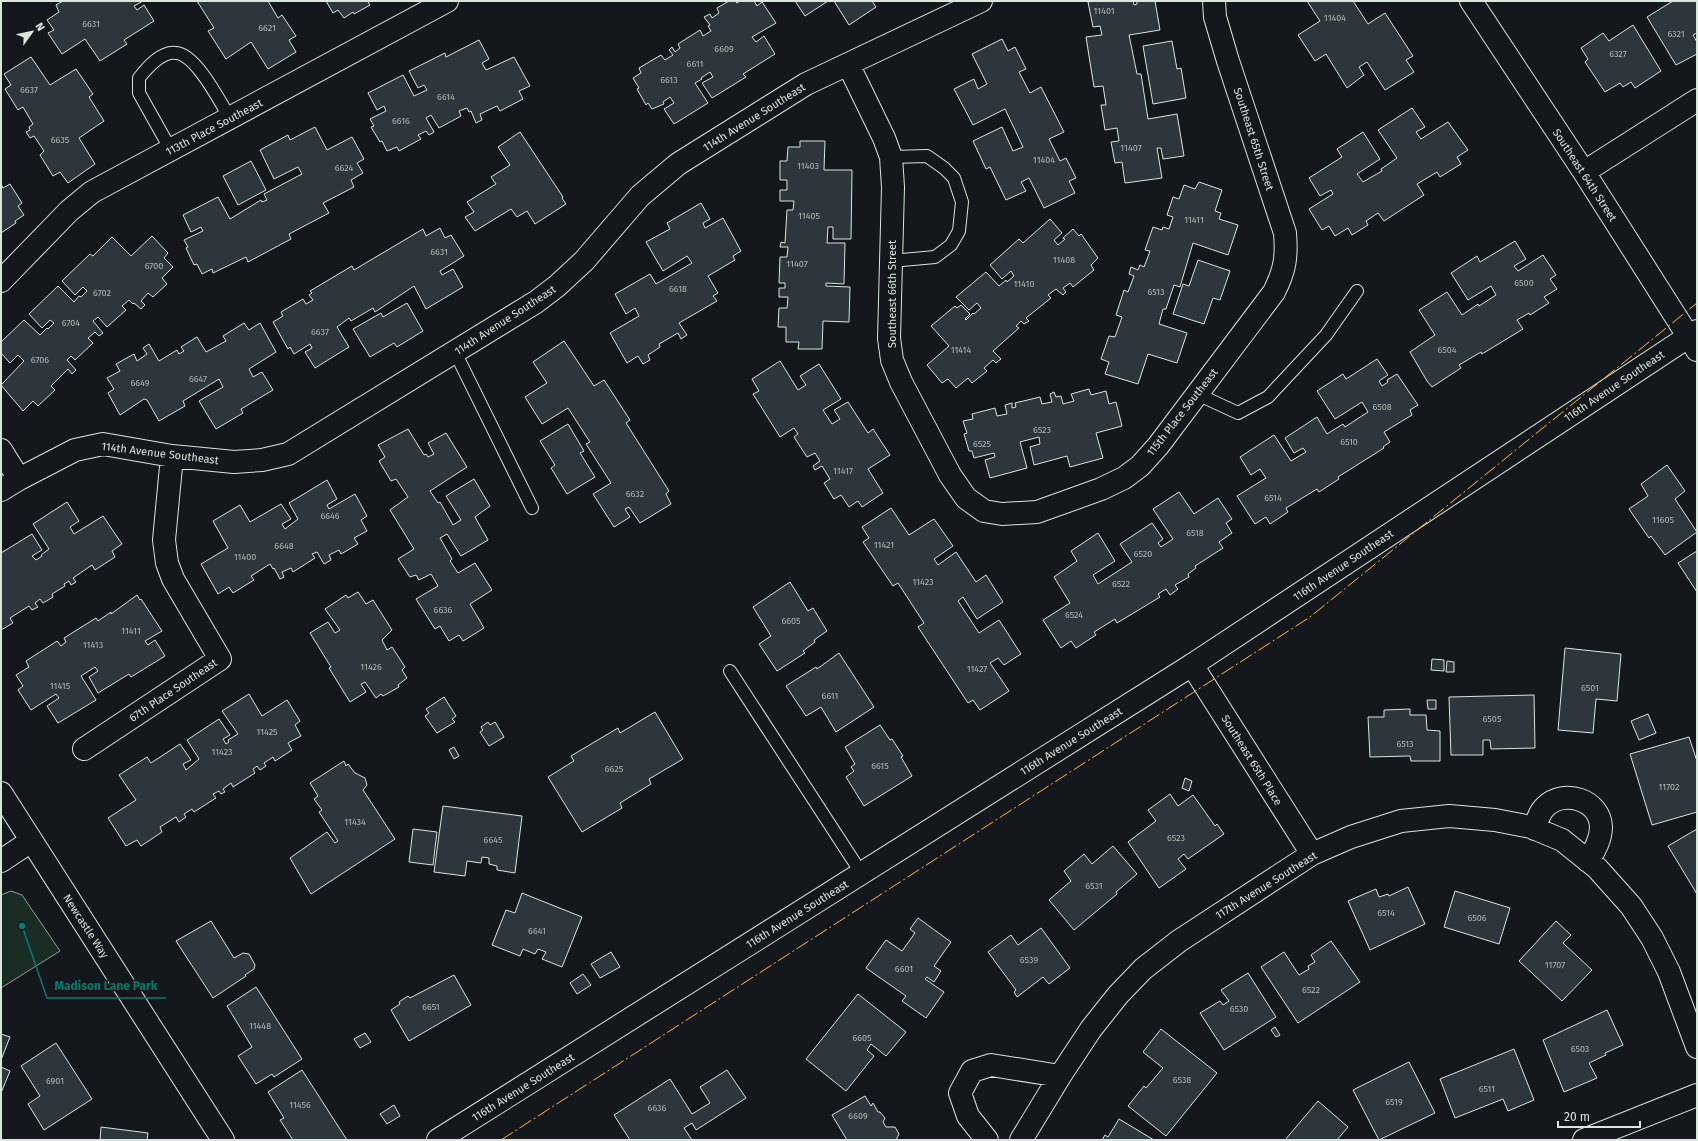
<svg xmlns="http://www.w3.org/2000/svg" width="1698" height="1141" font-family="'Fira Sans',sans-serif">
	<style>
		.green { fill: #1a2d24; stroke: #939e99 }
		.building { fill: #2c363c; stroke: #d8e6dc }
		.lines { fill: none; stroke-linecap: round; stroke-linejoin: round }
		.lane-casing { stroke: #d8e6dc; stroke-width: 14 }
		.street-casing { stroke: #d8e6dc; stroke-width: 24 }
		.secondary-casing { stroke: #d8e6dc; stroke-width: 24 }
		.lane { stroke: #14181c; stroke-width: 12 }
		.street { stroke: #14181c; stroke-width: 22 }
		.secondary { stroke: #14181c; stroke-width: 22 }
		.power { stroke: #ffb74d; stroke-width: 1; stroke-dasharray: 14 3 2 3; stroke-linecap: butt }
		.labels { text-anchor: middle; stroke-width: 3; stroke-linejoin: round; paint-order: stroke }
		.number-label { font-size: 9px; fill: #adbab4 }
		.street-label { font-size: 11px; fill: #d8e6dc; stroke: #14181c }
		.leader { fill: none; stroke: #0f766e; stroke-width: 1.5 }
		.callout-dot { fill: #0f766e; stroke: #14181c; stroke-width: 1.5 }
		.callout-label { font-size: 12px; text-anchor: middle; font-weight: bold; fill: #0f766e; stroke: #14181c; stroke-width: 3; stroke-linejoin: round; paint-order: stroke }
	</style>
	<rect width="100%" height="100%" fill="#14181c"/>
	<path class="green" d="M11,891L22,895L60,951L1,988V895Z"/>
	<path class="building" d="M63,1H143L134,6L137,10L144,5L154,21L124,40L127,44L100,61L85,39L62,54L48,33L54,30L47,20L59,12L56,5Z
		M197,1H268L278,18L282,15L296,36L289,40L296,52L268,69L251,42L226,59L208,31L214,28Z
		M326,1H370L368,2L370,5L354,14L353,12L344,18L338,10L333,13Z
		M729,1H735L737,3L740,1H754L757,6L762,2L776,23L752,37L756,42L764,36L775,54L743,74L746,77L712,98L702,83L713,77L710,72L701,78L702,79L695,83L708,103L674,124L664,109L674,103L670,97L663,102L664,104L652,109L648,103L646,105L637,89L639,88L633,78L641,73L639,68L661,55L665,60L673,55L669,50L672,47L675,52L680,48L678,44L700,30L703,36L711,31L708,26L710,25L704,17L710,14L712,18L719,13L717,8Z
		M795,1H828L805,16Z
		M834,1H872L876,7L849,25Z
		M1093,1H1133L1134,5L1137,4V1H1155L1160,30L1129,35L1137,74H1141L1148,119L1177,114L1184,156L1163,159L1161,148H1157L1162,178L1125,183L1122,162L1115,163L1111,142L1119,141L1117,128L1105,130L1101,105H1106L1103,86L1094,87L1086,37L1102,35L1100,26L1093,27L1088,2Z
		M1307,1H1353L1368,24L1385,13L1413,56L1406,60L1414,72L1385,90L1367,62L1359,67L1364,75L1347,88L1326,54L1315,61L1298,35L1320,21Z
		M1673,1H1697V33L1693,35L1697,42V54L1676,65L1647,17Z
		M1633,25L1661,71L1635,88L1631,82L1623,87L1620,83L1605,92L1585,62L1588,59L1581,48L1603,33L1609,41Z
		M1002,39L1008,51L1015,47L1026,69L1019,72L1030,93L1041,87L1064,132L1049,139L1060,161L1066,158L1076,178L1069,181L1075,193L1044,208L1029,178L1021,182L1026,191L1006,200L990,167L986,169L973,141L1002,127L1013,151L1023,147L1005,109L973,125L954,89L974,79L978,89L987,84L972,54Z
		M479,40L489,59L482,63L486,70L514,57L530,86L519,91L523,99L500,111L497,106L480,114L482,120L476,123L471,111L469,112L467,108L459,111L461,116L439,128L431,115L426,118L434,132L429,135L426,131L418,135L421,139L399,151L397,147L387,151L382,141L380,142L371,127L374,126L370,119L386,111L384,106L377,110L368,93L403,75L414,96L427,90L424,85L418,88L409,71L445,53L446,57Z
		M1172,41L1177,69L1181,68L1186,98L1153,104L1143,46Z
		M31,57L50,85L76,69L93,94L89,97L104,121L79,138L95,164L68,183L60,172L53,176L40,155L44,151L34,136L30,138L26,132L30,130L29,127L33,124L23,107L18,110L5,89L11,85L4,74Z
		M1412,108L1425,127L1416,132L1421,139L1448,122L1468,150L1457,157L1461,164L1440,177L1437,172L1417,184L1424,195L1384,221L1378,213L1366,221L1368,225L1352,235L1348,228L1335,236L1329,226L1322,230L1309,209L1333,194L1331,190L1320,196L1309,178L1342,157L1337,149L1363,132L1380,159L1357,174L1363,182L1382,171L1381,169L1397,158L1378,130Z
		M315,127L327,150L352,137L364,159L357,163L363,173L351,180L354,187L323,203L329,213L289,234L291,239L248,262L246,257L213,273L212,269L202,274L197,264L194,265L186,248L188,247L184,240L203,231L201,227L191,232L183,215L218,197L230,219L261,200L262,202L267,200L264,194L302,174L298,167L274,179L260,150L288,135L290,140Z
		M520,132L563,197L562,198L566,204L535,224L527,211L517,217L511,209L475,231L465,217L474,212L467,202L496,184L491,177L510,165L498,147Z
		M800,141H825L824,170H852L851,239H833V227H828L827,243H845L844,284L826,283V286L850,287L849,322L823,321L822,349H798L799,342H786V327H778L779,308H787L788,297H779V288H785V283H779L780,257H787L788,247H780L781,242L785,243L787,210H793L794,201H780V190H787V180H780V161H787L788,147H800Z
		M251,161L266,190L238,205L223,176Z
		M1199,182L1222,190L1215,211L1221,213L1219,219L1238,225L1228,255L1193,243L1180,287L1174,285L1166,309H1163L1159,324L1187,333L1177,363L1148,354L1138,384L1105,374L1109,362L1101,359L1109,336L1115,337L1122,317L1116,315L1124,290L1128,292L1134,276L1129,274L1131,267L1138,270L1140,265L1144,267L1150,251L1145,250L1153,227L1162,230L1163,227L1169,229L1173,217L1167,215L1173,197L1179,199L1184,185L1195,189Z
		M1,184L3,188L10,184L22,203L18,206L24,215L15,221L16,223L1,233Z
		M701,203L710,219L703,223L705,228L723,218L741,251L733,256L735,260L708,276L718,293L713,296L717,301L679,323L687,335L681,339L678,333L659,344L660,347L648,355L650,360L643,364L638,356L627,363L610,333L639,316L635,308L626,314L615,294L650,274L656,284L692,263L687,256L663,271L646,242L670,229L667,223Z
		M1050,219L1062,233L1054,240L1058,245L1065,239L1063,238L1073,229L1079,236L1081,234L1098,258L1091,265L1094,270L1073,287L1070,283L1063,288L1066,292L1063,295L1056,289L1048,295L1051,298L1026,318L1029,321L1024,324L1021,321L1016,326L1019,328L993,351L1001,359L996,363L993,360L984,368L987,371L972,383L968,378L956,388L948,379L942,383L927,365L949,346L931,326L955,306L957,308L961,305L970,314L965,319L966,320L973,313L974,314L981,308L977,303L969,310L956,297L986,272L999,286L1006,280L1007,282L1014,276L1011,271L1002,279L990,265L1019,239L1023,243Z
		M440,228L445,238L451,235L464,256L440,271L442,275L453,269L463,287L426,309L414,286L375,312L373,308L351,321L349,318L337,327L349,347L315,368L305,352L312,348L310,344L294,354L290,347L288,349L273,322L283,316L281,312L303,299L306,304L313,300L309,295L312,293L310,291L352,266L354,270L423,229L426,236Z
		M152,236L168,253L164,258L173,267L162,278L167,284L153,297L148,293L141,301L145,305L141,309L134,303L133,304L129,300L122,306L126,310L107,327L98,317L93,321L103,333L99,336L95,332L88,338L93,343L75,360L71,356L67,360L76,370L72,374L68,369L51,386L55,390L38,406L33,401L23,411L1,385L24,361L18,355L10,363L1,353V342L24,320L40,335L47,328L48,329L54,323L50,320L42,328L29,314L58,286L74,302L79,296L81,297L87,291L83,287L75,295L62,281L90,254L93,256L112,237L131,256Z
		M1515,241L1526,259L1514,266L1518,271L1543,255L1556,275L1550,279L1557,289L1544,297L1549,303L1530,315L1529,313L1517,320L1523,329L1482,354L1481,352L1459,365L1461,368L1432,387L1427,381L1410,352L1435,335L1419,310L1447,292L1462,315L1478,304L1479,306L1496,295L1491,286L1468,300L1451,273L1477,256L1480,262Z
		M1198,260L1230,271L1220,300L1213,298L1204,324L1173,314L1183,284L1189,286Z
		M407,303L423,331L397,347L394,343L370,357L353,329L381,313L383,317Z
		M244,323L249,330L260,323L276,352L249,369L253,377L262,372L273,390L241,409L243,413L216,429L199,401L223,387L219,379L183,401L185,406L159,421L147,400L144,399L120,415L108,393L114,389L107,378L120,371L116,364L134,354L137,361L147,354L143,348L149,344L159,361L177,350L179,354L184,351L181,347L197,337L206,352L226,341L223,336Z
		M564,341L594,386L604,380L630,420L626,423L669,491L666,494L671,504L640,523L629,507L625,509L630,517L614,527L593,494L611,483L586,444L590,442L568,408L542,424L525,397L547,383L533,362Z
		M1377,359L1388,375L1379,381L1382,386L1388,382L1387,380L1397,374L1418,405L1410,410L1412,415L1384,432L1390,442L1383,447L1384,448L1338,477L1339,479L1319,492L1317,489L1286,508L1288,512L1270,524L1266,517L1255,524L1237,496L1266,478L1260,469L1251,475L1240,457L1274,435L1291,461L1306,452L1303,448L1294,453L1285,438L1317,417L1327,434L1343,424L1345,427L1368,412L1362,402L1335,419L1317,391L1343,374L1346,379Z
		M780,361L798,390L806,385L800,376L819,364L841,399L823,410L832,424L840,419L834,410L848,402L868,433L873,429L890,455L868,469L883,493L862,507L858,501L849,507L841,495L834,499L824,483L830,479L822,466L815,470L813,466L820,461L815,453L807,457L794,437L798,434L794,428L780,437L753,394L759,391L752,379Z
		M1089,389L1091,395L1106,391L1109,404L1116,402L1122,426L1096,433L1103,458L1070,467L1067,456L1034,465L1030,447L1040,444L1039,437L1020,442L1027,468L990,478L985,460L995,457L994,453L974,458L972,451H969L964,434L967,433L963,421L973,419L972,414L995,408L997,416L1007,414L1005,405L1012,403V408L1016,407L1015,403L1040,397L1042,404L1052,402L1050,394L1054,392L1056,397L1061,396L1063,404L1074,401L1071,394Z
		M568,424L584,451L580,453L595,477L567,494L551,468L555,465L540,441Z
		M408,429L424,455L426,454L428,457L434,454L428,443L446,433L467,467L430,491L438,503L440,502L453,525L461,520L446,496L474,479L490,506L475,517L488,540L461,556L447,534L440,538L452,559L450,561L458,573L475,563L492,590L470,604L484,628L463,641L459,635L449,641L440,626L435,629L416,599L438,586L431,574L419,580L416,575L410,577L398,559L414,549L390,510L408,497L396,479L391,481L379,461L385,457L378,445Z
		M1667,465L1685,491L1675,499L1697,532L1665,555L1651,536L1649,538L1629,509L1648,496L1641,484Z
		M327,480L337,499L327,505L329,509L355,494L367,516L361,520L367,531L354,538L358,544L341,554L339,550L329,555L331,560L324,564L317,552L312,554L315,558L293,572L291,568L282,572L284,577L280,579L274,568L273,569L270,564L251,576L254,580L233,593L229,587L218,594L201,564L228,548L213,521L240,505L250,522L281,504L291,519L282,524L285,529L298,519L289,503Z
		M1179,492L1194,514L1218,498L1232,519L1226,523L1232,533L1219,542L1223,548L1195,566L1196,568L1188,574L1189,577L1175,585L1178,589L1170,595L1166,589L1158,594L1160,597L1117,623L1115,619L1094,632L1096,635L1076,648L1071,641L1061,648L1043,620L1070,603L1054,577L1077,561L1071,551L1098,533L1115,561L1093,575L1098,584L1132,562L1120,544L1152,523L1163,539L1158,543L1161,547L1173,539L1153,509Z
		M67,502L79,521L70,527L74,534L103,516L122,544L112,551L115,557L95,570L92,565L73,578L76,582L71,585L69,581L64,584L65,586L52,594L53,597L43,603L40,599L35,603L38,607L32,610L29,606L10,618L13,623L1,630V553L32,534L42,550L32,556L36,560L42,556L41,555L49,549L33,524Z
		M891,508L909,535L934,519L953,546L934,559L938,565L956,552L976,582L986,575L1003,602L977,619L963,597L958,601L979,633L999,620L1021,654L1004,665L998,658L990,663L1009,691L980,710L973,700L968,703L918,627L924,623L898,583L893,586L863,542L869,538L862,527Z
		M1697,551V592L1678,563Z
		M790,582L808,611L813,608L827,631L814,640L815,642L803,651L805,653L777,671L759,644L771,636L753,607Z
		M358,592L366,604L373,600L392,630L382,640L387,650L392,647L405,667L402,670L407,678L398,685L399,687L383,696L381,694L376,698L365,682L361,684L366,692L350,702L329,668L331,667L310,633L328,622L335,633L340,630L325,609L346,595L348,598Z
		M137,595L140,600L141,599L162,631L145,641L148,645L155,640L165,656L131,677L129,674L98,693L89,677L98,671L95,667L81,676L96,700L58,723L47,706L59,698L56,694L31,710L18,690L23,686L16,675L29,667L26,661L57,641L61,646L66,642L64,638L96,618L98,621L111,612V614Z
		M1565,648L1621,654L1617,701L1596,699L1593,733L1558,730Z
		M839,653L874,707L836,732L821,707L806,716L786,686L816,667L817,669Z
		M1432,659L1444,660V671L1431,670Z
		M1447,661L1454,662V672H1446Z
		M249,694L262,716L287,700L300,721L295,725L301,736L288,743L292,750L275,761L273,757L264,763L266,766L260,770L257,766L253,769L255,773L233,787L231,783L223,789L225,792L221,794L219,791L213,794L216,798L194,812L192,809L184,814L186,817L179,822L176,817L160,827L162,832L141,846L137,840L126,846L108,818L136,800L119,775L147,757L151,763L180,744L191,760L183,764L186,770L199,759L187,740L219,719L230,735L223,739L226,744L229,742L228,740L238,734L222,711Z
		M1534,695L1535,748L1491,749L1490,740H1483V755H1451L1449,697Z
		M444,697L456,716L452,719L455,722L437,733L425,716L429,713L426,709Z
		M1427,700H1436V709H1428Z
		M1410,709V715H1426L1427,730L1440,731V761H1411L1410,756L1370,757L1368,717H1384V710Z
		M655,712L683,759L649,779L651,784L620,803L622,808L582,832L548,777L574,761L571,756L618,728L620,733Z
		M1648,714L1656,733L1639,740L1631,721Z
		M488,722L490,725L495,722L504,737L489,746L480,732L483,730L481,727Z
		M880,725L890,740L892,739L903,756L901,757L912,776L864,806L846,777L854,771L851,767L855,764L845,747Z
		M1689,737L1697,761V812L1652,825L1630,754Z
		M454,747L459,756L454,759L449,750Z
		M344,761L346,766L348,764L355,773L365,778L367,785L363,790L395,839L311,894L290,858L327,832L335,843L338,841L319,812L322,810L314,799L318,796L310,783Z
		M1185,778L1192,781L1189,791L1182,788Z
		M1170,794L1178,806L1193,795L1215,826L1217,824L1224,834L1188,859L1184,854L1178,859L1186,869L1159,888L1128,842L1156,821L1148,810Z
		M443,806L522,816L515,873L497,870V866L489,864V858L482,857L481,863L467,861L465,876L434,872Z
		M413,829L437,832L433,865L409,862Z
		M1697,829V894L1668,846Z
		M1113,846L1137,874L1116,892L1117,894L1074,930L1049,900L1071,881L1064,871L1084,854L1092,864Z
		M1408,887L1425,924L1370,950L1348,901L1376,889L1379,897L1388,894L1389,896Z
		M1455,891L1510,908L1499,944L1444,927Z
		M522,893L582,917L562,967L542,959L546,952L538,949L535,954L523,949L520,956L492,945L506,910L515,913Z
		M918,918L951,942L934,966L941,971L934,982L927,977L925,979L944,992L926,1018L902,1001L906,996L866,968L886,940L902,951L915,933L910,929Z
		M211,921L234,958L243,953L249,954L255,965L254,969L245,975L246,976L213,998L176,941Z
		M1556,921L1571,935L1563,943L1592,970L1562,1001L1519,961Z
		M1041,928L1070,968L1049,984L1043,977L1017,997L1014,992L1016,990L988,952L1011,935L1018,945Z
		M1331,941L1360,982L1298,1023L1261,967L1284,952L1299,975L1309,969L1308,966L1315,962L1311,955Z
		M611,952L620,967L600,978L591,964Z
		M1248,973L1276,1017L1224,1050L1200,1013L1220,1001L1223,1005L1229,1001L1221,990Z
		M583,974L591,985L577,994L570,983Z
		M454,975L471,1005L409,1041L391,1010L400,1004L399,1002L408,996L410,998Z
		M256,987L302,1059L274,1077L272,1074L256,1084L238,1056L252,1047L227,1006Z
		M858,994L906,1032L886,1056L871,1044L867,1050L874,1056L846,1091L806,1059Z
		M1607,1010L1623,1045L1605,1053L1606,1055L1589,1063L1597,1078L1564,1092L1543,1040Z
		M1275,1027L1280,1035L1276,1037L1271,1030Z
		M1161,1029L1217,1073L1166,1136L1128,1106L1144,1086L1146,1088L1163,1068L1143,1052Z
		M365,1033L371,1042L360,1048L354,1039Z
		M1,1034L10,1037L1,1060Z
		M56,1043L92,1099L44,1130L28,1104L40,1096L21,1066Z
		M1514,1049L1534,1100L1508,1111L1503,1099L1455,1118L1440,1079Z
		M1409,1062L1435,1113L1379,1140L1353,1090Z
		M1,1067L10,1071L1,1093Z
		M302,1070L347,1140H293L280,1120L284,1118L268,1092Z
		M727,1070L746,1098L696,1130L692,1123L684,1128L692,1140H630L614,1115L670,1079L692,1114L710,1103L700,1087Z
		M865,1096L871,1106L873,1103L878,1112H880L885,1118L883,1122L886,1127H895L899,1134L896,1140H847L832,1115Z
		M1318,1101L1348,1127L1337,1140H1285Z
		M394,1105L400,1116L387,1124L380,1114Z
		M1119,1119L1154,1140H1102L1105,1135L1108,1137Z
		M101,1127L148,1133L147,1140H100Z"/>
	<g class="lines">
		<defs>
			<path id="lane" d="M171,150L139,93V78C147,68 161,51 176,53C196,54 220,102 230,118
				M891,157L927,156L944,168L954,178L962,202L959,231L951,245L935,257L891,261
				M455,352L532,508
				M1197,394L1238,413L1268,397L1326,335L1357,291
				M730,671L862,874"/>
			<path id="street" d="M1471,1L1584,172L1697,350
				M848,64L884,138L891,157L893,187L889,338L892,360L901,382L950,475L966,498L984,511L1002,514L1037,512L1101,489L1124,478L1140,466L1158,446L1274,292C1285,270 1287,257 1285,233L1228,61L1215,17L1214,1
				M1584,172L1697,100
				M1,281L69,211L92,192L447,1
				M1,450L19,479
				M1,490L19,479L75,450L103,444L172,456L234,462L262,460L288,454L536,302L557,286L584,261L640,196L678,164L806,84L981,1
				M1192,665L1312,854
				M84,749L220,659L173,579L167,563L164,540L172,456
				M1535,829C1537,821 1539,813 1545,807C1564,788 1600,800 1601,827C1601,840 1594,851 1588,861
				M1,861L31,841
				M987,1140L968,1116L960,1093L972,1071L991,1065L1060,1076
				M1021,1140L1060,1076L1091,1029L1118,995L1143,969L1179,941L1312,854L1351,837L1401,821L1449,816L1495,820L1531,827L1562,840L1597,868L1631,906L1652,938L1669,972L1697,1047
				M1584,1140L1697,1095"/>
			<path id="secondary" d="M1,793L223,1140
				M438,1140L1192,665L1697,331"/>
		</defs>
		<use href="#lane" class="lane-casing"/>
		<use href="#street" class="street-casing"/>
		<use href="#secondary" class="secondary-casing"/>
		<use href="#lane" class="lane"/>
		<use href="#street" class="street"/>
		<use href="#secondary" class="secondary"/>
		<path class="power" d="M501,1140L1310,617L1697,303"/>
	</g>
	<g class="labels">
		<g class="number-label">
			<text x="1104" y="14">11401</text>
			<text x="1335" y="21">11404</text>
			<text x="91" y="27">6631</text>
			<text x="267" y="31">6621</text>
			<text x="1676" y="37">6321</text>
			<text x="724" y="52">6609</text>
			<text x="1618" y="57">6327</text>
			<text x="695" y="67">6611</text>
			<text x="669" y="83">6613</text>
			<text x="29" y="93">6637</text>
			<text x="446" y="100">6614</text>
			<text x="401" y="124">6616</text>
			<text x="60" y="143">6635</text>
			<text x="1131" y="151">11407</text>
			<text x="1044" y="163">11404</text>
			<text x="808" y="169">11403</text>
			<text x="344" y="171">6624</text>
			<text x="809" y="219">11405</text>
			<text x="1194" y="223">11411</text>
			<text x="439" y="255">6631</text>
			<text x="1064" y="263">11408</text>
			<text x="797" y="267">11407</text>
			<text x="154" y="269">6700</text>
			<text x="1524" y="286">6500</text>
			<text x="1024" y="287">11410</text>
			<text x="678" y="292">6618</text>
			<text x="1156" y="295">6513</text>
			<text x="102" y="296">6702</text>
			<text x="71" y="326">6704</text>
			<text x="320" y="335">6637</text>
			<text x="961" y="353">11414</text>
			<text x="1447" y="353">6504</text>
			<text x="40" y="363">6706</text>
			<text x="198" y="382">6647</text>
			<text x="140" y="386">6649</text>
			<text x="1382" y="410">6508</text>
			<text x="1042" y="433">6523</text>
			<text x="1349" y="445">6510</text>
			<text x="982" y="447">6525</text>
			<text x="843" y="474">11417</text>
			<text x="635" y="497">6632</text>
			<text x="1273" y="501">6514</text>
			<text x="330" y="519">6646</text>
			<text x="1663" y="523">11605</text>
			<text x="1195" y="536">6518</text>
			<text x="884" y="548">11421</text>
			<text x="284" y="549">6648</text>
			<text x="1143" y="557">6520</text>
			<text x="245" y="560">11400</text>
			<text x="923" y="585">11423</text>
			<text x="1121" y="587">6522</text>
			<text x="443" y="613">6636</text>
			<text x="1074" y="618">6524</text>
			<text x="791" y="624">6605</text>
			<text x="131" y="634">11411</text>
			<text x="93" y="648">11413</text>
			<text x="371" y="670">11426</text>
			<text x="977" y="672">11427</text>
			<text x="60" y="689">11415</text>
			<text x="1590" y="691">6501</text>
			<text x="830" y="699">6611</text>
			<text x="1492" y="722">6505</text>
			<text x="267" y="735">11425</text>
			<text x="1405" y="747">6513</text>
			<text x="222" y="755">11423</text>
			<text x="880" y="769">6615</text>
			<text x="614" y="772">6625</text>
			<text x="1669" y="790">11702</text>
			<text x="355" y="825">11434</text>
			<text x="1176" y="841">6523</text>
			<text x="493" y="843">6645</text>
			<text x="1094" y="889">6531</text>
			<text x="1386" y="916">6514</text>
			<text x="1477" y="921">6506</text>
			<text x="537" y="934">6641</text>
			<text x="1029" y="963">6539</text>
			<text x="1555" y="968">11707</text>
			<text x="904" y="972">6601</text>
			<text x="1311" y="993">6522</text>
			<text x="431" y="1010">6651</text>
			<text x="1239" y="1012">6530</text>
			<text x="260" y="1029">11448</text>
			<text x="862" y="1041">6605</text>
			<text x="1580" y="1052">6503</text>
			<text x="1182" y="1083">6538</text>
			<text x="55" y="1084">6901</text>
			<text x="1487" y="1092">6511</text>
			<text x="1394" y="1105">6519</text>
			<text x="300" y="1108">11456</text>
			<text x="657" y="1111">6636</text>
			<text x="858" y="1119">6609</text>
		</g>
		<g class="street-label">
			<text transform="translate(754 117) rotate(-32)" y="4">114th Avenue Southeast</text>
			<text transform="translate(214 127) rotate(-28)" y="4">113th Place Southeast</text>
			<text transform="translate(1254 139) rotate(72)" y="4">Southeast 65th Street</text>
			<text transform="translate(1585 175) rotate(57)" y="4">Southeast 64th Street</text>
			<text transform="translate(892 294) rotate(-90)" y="4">Southeast 66th Street</text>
			<text transform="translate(505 320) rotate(-33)" y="4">114th Avenue Southeast</text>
			<text transform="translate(1614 386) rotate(-34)" y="4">116th Avenue Southeast</text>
			<text transform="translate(1182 412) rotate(-52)" y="4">115th Place Southeast</text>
			<text transform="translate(160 453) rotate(7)" y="4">114th Avenue Southeast</text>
			<text transform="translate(1343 565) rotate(-34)" y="4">116th Avenue Southeast</text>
			<text transform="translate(173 690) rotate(-34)" y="4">67th Place Southeast</text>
			<text transform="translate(1071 741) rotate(-32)" y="4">116th Avenue Southeast</text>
			<text transform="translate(1252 760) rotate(58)" y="4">Southeast 65th Place</text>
			<text transform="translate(1266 885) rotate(-32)" y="4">117th Avenue Southeast</text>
			<text transform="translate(797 914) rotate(-32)" y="4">116th Avenue Southeast</text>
			<text transform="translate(86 926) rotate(57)" y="4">Newcastle Way</text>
			<text transform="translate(523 1087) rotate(-32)" y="4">116th Avenue Southeast</text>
		</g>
	</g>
	<path class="leader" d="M22 926L47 998H166"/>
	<circle class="callout-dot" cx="22" cy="926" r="4"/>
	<g class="callout-label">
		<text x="106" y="990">Madison Lane Park</text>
	</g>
	<rect width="1698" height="1141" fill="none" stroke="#d8e6dc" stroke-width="4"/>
	<g transform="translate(32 32) rotate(57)" stroke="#14181c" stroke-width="3" paint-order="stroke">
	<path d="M0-3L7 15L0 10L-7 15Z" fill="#d8e6dc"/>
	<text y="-6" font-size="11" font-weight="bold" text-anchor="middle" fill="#d8e6dc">N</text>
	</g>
	<path d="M1558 1121v6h82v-6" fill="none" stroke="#d8e6dc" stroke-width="2"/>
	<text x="1564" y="1121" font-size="12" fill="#d8e6dc" stroke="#14181c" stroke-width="3" paint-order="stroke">20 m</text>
</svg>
